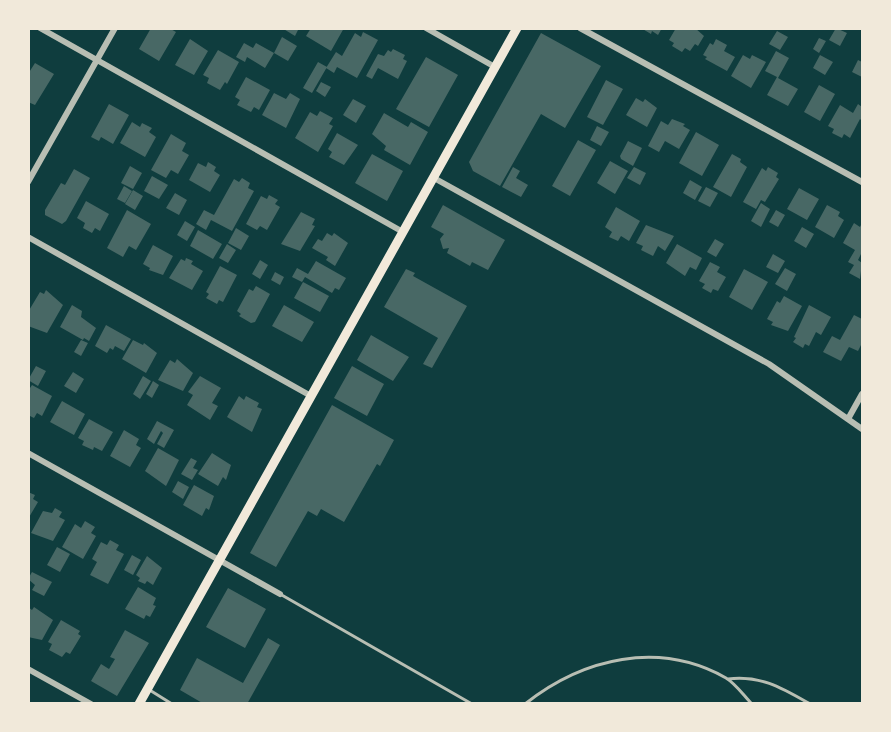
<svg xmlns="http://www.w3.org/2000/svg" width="891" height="732" font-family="'Varela Round',sans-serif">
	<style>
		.building { fill: #486865 }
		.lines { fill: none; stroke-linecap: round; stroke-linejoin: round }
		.service { stroke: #b8beb3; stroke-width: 3 }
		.minor { stroke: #b8beb3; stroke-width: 6 }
		.secondary { stroke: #f1e9da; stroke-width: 9 }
	</style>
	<rect width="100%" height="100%" fill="#0f3d3e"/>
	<path class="building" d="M151,28H169L176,32L159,61L139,49Z
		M282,28H299L295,36Z
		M311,28H344L331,51L306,36Z
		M641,28H662L658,35L652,31L651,34Z
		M676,28H695L704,36L698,46L695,44L690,51L685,48L682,52L672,46L674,43L669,40Z
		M836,28L847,33L840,46L829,40Z
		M777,31L788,37L780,50L769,44Z
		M363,32L378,40L357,78L337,67L334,73L326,68L336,52L342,56L355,33L361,37Z
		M541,33L601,66L565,128L541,114L500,186L473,171L469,162Z
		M282,37L297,46L288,61L274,53Z
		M819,38L826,41L819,53L813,49Z
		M190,39L208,51L194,75L175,65Z
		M716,39L727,45L724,51L735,57L727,71L705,59L707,57L703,55L710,43L713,45Z
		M244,43L253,48L256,43L274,53L265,68L247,57L245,62L236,57Z
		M393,49L405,55L403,59L407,61L398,79L378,68L372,79L366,76L378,54L384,56L388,50L391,52Z
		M218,50L239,62L227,84L225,82L220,90L207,83L209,78L203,75Z
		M776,51L789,58L778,78L798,89L788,106L767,95L777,77L765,71Z
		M743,55L750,59L752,55L766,62L751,88L731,76Z
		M820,55L833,62L825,75L813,68Z
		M426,57L458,75L429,127L396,109Z
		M858,60L862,62V77L852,72Z
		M318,62L327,67L312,93L303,88Z
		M35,63L54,74L35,105L28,102V74Z
		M246,77L270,90L259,110L254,107L251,112L237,105L240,100L235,97Z
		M606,80L623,89L603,125L587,117Z
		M321,82L331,87L325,97L316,91Z
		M819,85L835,94L820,121L804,112Z
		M274,93L286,99L290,93L300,99L286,128L262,115Z
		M636,98L643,102L645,99L657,108L647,127L626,115Z
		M353,99L366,106L356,123L343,115Z
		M109,104L129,115L113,144L101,137L99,141L91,137Z
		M858,104L862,107V121L860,119L850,138L844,134L842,138L832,133L834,129L828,126L840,105L853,113Z
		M320,111L333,118L329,124L333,126L318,152L295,138L310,112L317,116Z
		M384,113L408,127L411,122L428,132L410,165L384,150L386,146L372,134Z
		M672,119L685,124L683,126L690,130L679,149L665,141L659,152L648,146L661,121L668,125Z
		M132,122L140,127L142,123L152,128L149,132L156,137L145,157L120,143Z
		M597,126L609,132L601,146L590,140Z
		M696,132L719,145L702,176L679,163Z
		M337,133L358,145L344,165L329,157L332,152L328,149Z
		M171,134L186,143L182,151L189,155L178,174L171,170L166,178L151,170Z
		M578,140L596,150L570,196L552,186Z
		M628,141L642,148L633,166L621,159L620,156Z
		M372,154L403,171L387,201L355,183Z
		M732,154L741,159L740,162L747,167L731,197L713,187Z
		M610,161L628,171L615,194L597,183Z
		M208,162L216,167L214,171L220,175L210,192L189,180L198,163L206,167Z
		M130,166L142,173L133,189L121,183Z
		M513,167L520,171L516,178L528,185L521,197L502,187Z
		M634,167L646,173L640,185L627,178Z
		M768,167L778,173L776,177L779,179L765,202L761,200L756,209L743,202L762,168L766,171Z
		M74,169L90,178L66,221L62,224L45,215V210L61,183L65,185Z
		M152,176L168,185L159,199L144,191Z
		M242,178L250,183L248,188L254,191L232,231L211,220L206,230L196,224L204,210L214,215L234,179L239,182Z
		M690,180L702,187L695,200L683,193Z
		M124,186L132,191L125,203L117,199Z
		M706,187L718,193L710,207L698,201Z
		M799,188L819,199L807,220L787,209Z
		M133,190L143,196L135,210L125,204Z
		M175,193L187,200L179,215L166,208Z
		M269,195L278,200L275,204L280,207L267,230L260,226L257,230L246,224L261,196L267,199Z
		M86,201L109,214L100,231L95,228L92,233L83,228L85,223L77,218Z
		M761,203L770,209L761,227L751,221Z
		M443,205L505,240L488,270L472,262L470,266L447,253L449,248L443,249L440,239L444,234L431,227Z
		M827,205L840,212L838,216L844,220L834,238L815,227Z
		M616,207L640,221L629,241L621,236L618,241L609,237L612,232L605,227Z
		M127,210L151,224L136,250L129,246L123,257L107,248Z
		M776,210L785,215L778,227L769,222Z
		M301,212L315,219L312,225L315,226L300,251L281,244Z
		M185,221L195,227L187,241L177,235Z
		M854,223L860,227L862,223V252L858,260L862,263L860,279L849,273L854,265L848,262L855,250L843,243Z
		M646,225L674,236L665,251L658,246L653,256L641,250L643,246L636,243Z
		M802,227L814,234L806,248L794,241Z
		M236,228L249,236L241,250L228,243Z
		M198,230L222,244L213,259L190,246Z
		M327,233L332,236L334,233L348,243L335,266L326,260L328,257L312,248L318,239L322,241Z
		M715,239L724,244L716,257L707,252Z
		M227,244L236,250L228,263L219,258Z
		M677,244L702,258L696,270L690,267L685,276L666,263Z
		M153,245L173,256L163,275L149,270L150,268L143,264Z
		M773,254L785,261L778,273L766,267Z
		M186,258L193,261L191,264L203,271L192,290L169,278L181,259L185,261Z
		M260,260L268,265L260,279L252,274Z
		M316,261L346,278L339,290L335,288L332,293L305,277L302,282L292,277L297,268L308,274Z
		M710,262L720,267L717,272L726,277L718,291L713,289L711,293L702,288L705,284L699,281Z
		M220,266L237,275L223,302L219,300L217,304L206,298L209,294L206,292Z
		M785,268L796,274L787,291L775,284Z
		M406,269L415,273L413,276L467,306L432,368L423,364L438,338L384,307Z
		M744,269L768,282L752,310L729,297Z
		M275,272L284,277L280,285L271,280Z
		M303,282L329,296L320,312L294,298Z
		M256,286L270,294L255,322L251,323L239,316L241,314L237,311L249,289L253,291Z
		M46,290L63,305L47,333L28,326V312L40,292L44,294Z
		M784,296L802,306L788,331L771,325L773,322L767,319L777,301L780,303Z
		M72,305L82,311L81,317L96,328L89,341L84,338L83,340L60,327Z
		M284,305L314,322L302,342L272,326Z
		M809,305L831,317L821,335L816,332L809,346L805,344L803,348L793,342L796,338L794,337Z
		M854,315L862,319V343L858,351L849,347L841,361L823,352L832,336L840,340Z
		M106,325L131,339L124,351L115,346L113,350L110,348L107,353L95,346Z
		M371,335L409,357L393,381L357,360Z
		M81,340L88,343L81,356L74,352Z
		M133,340L143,345L144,343L157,353L146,373L122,359Z
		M177,359L193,373L183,391L158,380L170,360L175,363Z
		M36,366L46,371L38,386L28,380Z
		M352,366L384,384L367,416L334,398Z
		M73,372L84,379L76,393L64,386Z
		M143,376L151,381L140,399L133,394Z
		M200,376L221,388L212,403L218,406L210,420L187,405L193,395L188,392Z
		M153,381L159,385L152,398L146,394Z
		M32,385L52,396L42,416L37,413L34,418L28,415V391Z
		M239,396L244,400L246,396L259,403L257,407L262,409L252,432L227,417Z
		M62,401L85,414L74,435L50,422Z
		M332,405L394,440L380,466L377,464L344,522L321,509L317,516L308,511L276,567L250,553Z
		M89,419L113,432L102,451L94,447L93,450L82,445L84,441L78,438Z
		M157,421L174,430L164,448L157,444L163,433L161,431L154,444L147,439Z
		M124,430L139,439L136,445L141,448L130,467L110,456Z
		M158,448L179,460L166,486L145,471Z
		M212,453L231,465L226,480L223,477L218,486L198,474Z
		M191,458L197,461L193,468L198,470L192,480L181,474Z
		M178,481L189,487L183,499L172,492Z
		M194,485L214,496L209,510L206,508L202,516L183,505Z
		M28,492L35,495L33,499L38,502L28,519Z
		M55,508L62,512L59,517L65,520L53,541L31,533L43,511L52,513Z
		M85,521L95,527L91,533L96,536L83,559L62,547L75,524L81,528Z
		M110,540L119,545L116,550L124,554L108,584L90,575L97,562L92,559L101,542L107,545Z
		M57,547L70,554L60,572L47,565Z
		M132,555L141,560L133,575L124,570Z
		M147,556L162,568L153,585L147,581L145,584L138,581L140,578L136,575Z
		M32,572L52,582L44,596L32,590L35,585L28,579Z
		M138,587L156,598L153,605L156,606L150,617L146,615L144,619L125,609Z
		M228,588L266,609L245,648L206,627Z
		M28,607L32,610L34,607L53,620L42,640L28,637Z
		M61,620L80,631L78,634L81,636L70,654L66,652L62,657L49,650L52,644L48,642Z
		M125,630L149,643L117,696L91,681L101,664L109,669L115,659L110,657Z
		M268,638L280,645L247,704H204L180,690L197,658L243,683Z"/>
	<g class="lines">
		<path class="service" d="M280,594L472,704
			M728,679C761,675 782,688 810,704
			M148,689L172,704
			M525,704C583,658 659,640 726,678C736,684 744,696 752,704"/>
		<path class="minor" d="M40,28L403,232
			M426,28L495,67
			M580,28L862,182
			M434,178L769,364L862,429
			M28,182L115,28
			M28,237L311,396
			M848,419L862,394
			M28,453L280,594
			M28,669L91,704"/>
		<path class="secondary" d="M139,704L517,28"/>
	</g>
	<rect width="891" height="732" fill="none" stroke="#f1e9da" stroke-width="60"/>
</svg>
